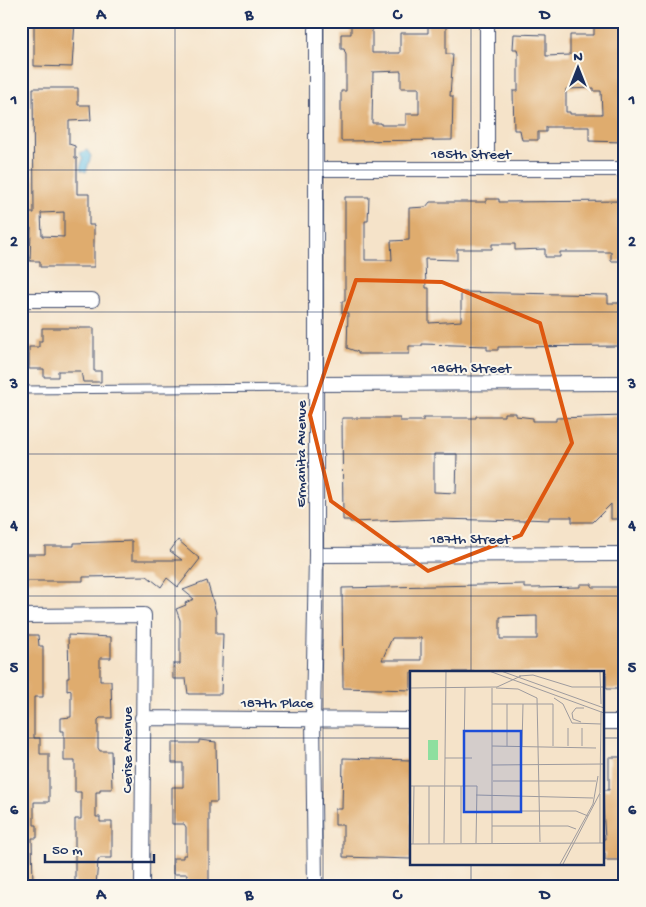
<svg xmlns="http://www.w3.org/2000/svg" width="646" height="907" font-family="'Gochi Hand',sans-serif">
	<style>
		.water { fill: #6dc3ea; stroke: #4479a4 }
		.building { fill: #dfac6e; fill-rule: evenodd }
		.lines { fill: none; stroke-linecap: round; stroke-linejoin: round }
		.service-casing { stroke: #3c4a6e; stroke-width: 9 }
		.minor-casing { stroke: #3c4a6e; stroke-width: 16 }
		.service { stroke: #fff; stroke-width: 7 }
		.minor { stroke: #fff; stroke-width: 14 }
		.marked { fill: none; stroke: #de5710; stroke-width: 4; stroke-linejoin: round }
		.grid { fill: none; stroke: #1b2f5e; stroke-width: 1; stroke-opacity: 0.55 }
		.labels { text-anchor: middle; stroke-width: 4; stroke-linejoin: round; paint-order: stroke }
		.street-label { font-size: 15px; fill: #1b2f5e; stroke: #fbf7ec }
		.inset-road { fill: none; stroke: #9e9b9e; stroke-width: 1 }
		.view { fill: #1d4ed8; fill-opacity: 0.15; stroke: #1d4ed8; stroke-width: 2.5 }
		.inset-edge { fill: none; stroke: #1b2f5e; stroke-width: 2.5 }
		.neatline { fill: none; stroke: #1b2f5e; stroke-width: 2 }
		.grid-label { font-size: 16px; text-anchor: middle; font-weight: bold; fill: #1b2f5e }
	</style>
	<rect width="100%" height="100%" fill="#fbf7ec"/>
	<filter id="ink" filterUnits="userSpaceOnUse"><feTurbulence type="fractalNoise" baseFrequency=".02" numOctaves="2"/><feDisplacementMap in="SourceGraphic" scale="10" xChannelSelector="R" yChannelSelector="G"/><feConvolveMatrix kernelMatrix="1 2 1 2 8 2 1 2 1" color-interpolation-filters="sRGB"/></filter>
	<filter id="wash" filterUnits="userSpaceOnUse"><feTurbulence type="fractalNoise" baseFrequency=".0096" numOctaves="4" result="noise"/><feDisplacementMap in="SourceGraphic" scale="20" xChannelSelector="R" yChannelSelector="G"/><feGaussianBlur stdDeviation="1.12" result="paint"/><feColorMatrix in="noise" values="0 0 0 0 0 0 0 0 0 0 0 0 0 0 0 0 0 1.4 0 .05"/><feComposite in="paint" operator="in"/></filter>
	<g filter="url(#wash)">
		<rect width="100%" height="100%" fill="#f5e3c9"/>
		<path class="water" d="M87,150L91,156L86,172L80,169L83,159L80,153Z"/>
		<g id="blocks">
			<path class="building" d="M34,21H75L72,67L34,66Z
				M351,21H372V53H400V33H428V21H446V54H453L450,96H453L452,140L341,141V91H346V55L344,49H341V34H351ZM401,71V88H419V114H406V125H381V123H372L373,72Z
				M594,21H625V125H622V142L589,141V127H546V132H538V140H522L520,130H514L513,91H518V54L517,49H513L514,34L546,35V56L570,55V35H594ZM594,88V91H601L602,114H570V112H566V89Z
				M33,88H78V105H90L91,120L69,121V144L75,146V158H77V194H89V225H94V267H40V261H30L31,228H28V213H34ZM64,212V237L42,236L41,213Z
				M345,197H369L368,221H365V260H392L391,241L409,240V208L426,207L430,202H486V199H499V202L625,201V261H611V252H560V257H545V249L515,250V244H492V249H457V260L425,259L426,288H429V323L461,321V292L608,295V303H623L625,344H620V346L498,347V350H487V346L422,344V346H409V354H358V352L347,348L348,313H342V301H345Z
				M42,328H94V371H101V382H83L81,371H58V377H44V369H29V347H39V341H42Z
				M504,413H516V416L533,418V421H556V418L625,416V519H611V504L593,522H572V517H549V520L525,519V521L438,519L350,522V520H343L342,418H400V421H423V418H476V416H504ZM434,454H457L456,493L434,492Z
				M178,540L200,559L178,587L167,578L161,587L147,576L83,577V581H21V554H45V546H74V543L132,541V560H182L170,551Z
				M207,581L216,612V634H223L221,694H188L186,679H173V664H180V620L176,609L186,605L185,603L194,599L183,590Z
				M524,584V588H534L580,587V584H592V587H625V689H606V672H411V690L343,688L342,588ZM537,616V639H500V617ZM392,638H421V660H382Z
				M21,635H38L39,646H43V697H34V738H40V754H49V802H34V825H37V838H32L33,886H21Z
				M68,635L111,637V658H100V681H111L112,718H100L98,720V748L100,751H111L112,789H100V792H96V817H100V822H112V858H100L98,861L96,886H75V819H81V792H75V761H64V731H61V718L71,717V690L67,691V678H69Z
				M199,740L216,742L217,802H209V886H187V874H173V858H183V855H186V827L184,824H172V787H183V763H172V743H199Z
				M609,757H625V860H605V853H602V839H605L602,790H609Z
				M343,758L411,760V859L343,857V825H335V809H342Z"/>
		</g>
	</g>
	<g filter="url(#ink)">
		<use href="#blocks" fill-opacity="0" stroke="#3c4a6e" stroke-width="1"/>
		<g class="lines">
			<defs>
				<path id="service" d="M21,390L316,388"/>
				<path id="minor" d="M317,169H625
					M487,169V21
					M21,300H92
					M316,384L625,383
					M316,555L625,554
					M21,616L144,615L142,886
					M142,718L411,720
					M602,722H625
					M315,886L313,719L316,555V21"/>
			</defs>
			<use href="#service" class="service-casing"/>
			<use href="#minor" class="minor-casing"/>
			<use href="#service" class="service"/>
			<use href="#minor" class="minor"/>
		</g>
	</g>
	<path class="marked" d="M356,280L442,282L540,323L572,443L521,535L428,571L331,501L310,415Z"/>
	<path class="grid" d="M175,21V886M323,21V886M471,21V672M21,170H625M21,312H625M21,454H625M21,596H625M21,738H411M602,738H625M471,863V886"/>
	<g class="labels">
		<g class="street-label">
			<text x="471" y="158">185th Street</text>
			<text x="471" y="372">186th Street</text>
			<text transform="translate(300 454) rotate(-90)" y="5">Ermanita Avenue</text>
			<text x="470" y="543">187th Street</text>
			<text x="277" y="707">187th Place</text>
			<text transform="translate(126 750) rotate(-90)" y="5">Cerise Avenue</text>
		</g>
	</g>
	<g transform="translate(410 671)">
		<rect width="194" height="194" fill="#f5e3c9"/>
		<path d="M18,69H28V89H18Z" fill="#8edf9f"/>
		<path class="inset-road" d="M79,0L194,42M91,0L194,37M145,0H190M190,0L191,33M109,5L123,4L162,16H194M0,17L87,16L111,5M86,17L108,18L127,27L130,171M144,27L153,33L162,52L191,53M82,33H143V75M171,51L163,48L162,42L166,37H174M172,57V75M82,75L186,77M97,75V33M112,75L113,33M158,75V57M35,87H62M54,87L55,16M82,94L194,93M83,110H186M0,115H67L66,172M66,124L183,127M82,140H166L178,145M82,155H158L166,158M34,172L36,0M51,172V115M82,172V17M190,172V123M0,173L194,172M3,173L4,115M19,173V115M150,193L183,133L188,105M153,193L190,122L191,40"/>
		<path class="view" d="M54,60H111V141H54Z"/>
		<rect width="194" height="194" class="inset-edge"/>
	</g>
	<rect width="646" height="907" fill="none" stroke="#fbf7ec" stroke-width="55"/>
	<g transform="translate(578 68)" stroke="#fbf7ec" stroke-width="4" paint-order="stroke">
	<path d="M0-4L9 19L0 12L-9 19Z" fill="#1b2f5e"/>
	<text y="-8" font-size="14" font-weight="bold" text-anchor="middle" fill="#1b2f5e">N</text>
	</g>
	<path d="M45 854v8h109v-8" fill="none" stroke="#1b2f5e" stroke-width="2.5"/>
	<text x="52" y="854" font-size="15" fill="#1b2f5e" stroke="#fbf7ec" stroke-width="4" paint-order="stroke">50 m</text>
	<rect x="28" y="28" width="590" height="852" class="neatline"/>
	<g class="grid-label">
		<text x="101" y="19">A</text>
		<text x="249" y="19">B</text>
		<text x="397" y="19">C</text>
		<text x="545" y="19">D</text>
		<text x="14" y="104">1</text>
		<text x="632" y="104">1</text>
		<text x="14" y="246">2</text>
		<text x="632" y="246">2</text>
		<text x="14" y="388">3</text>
		<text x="632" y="388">3</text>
		<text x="14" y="530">4</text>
		<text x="632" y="530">4</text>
		<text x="14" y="672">5</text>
		<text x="632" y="672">5</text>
		<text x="14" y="814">6</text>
		<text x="632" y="814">6</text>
		<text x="101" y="899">A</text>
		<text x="249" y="899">B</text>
		<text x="397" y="899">C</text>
		<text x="545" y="899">D</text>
	</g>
</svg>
